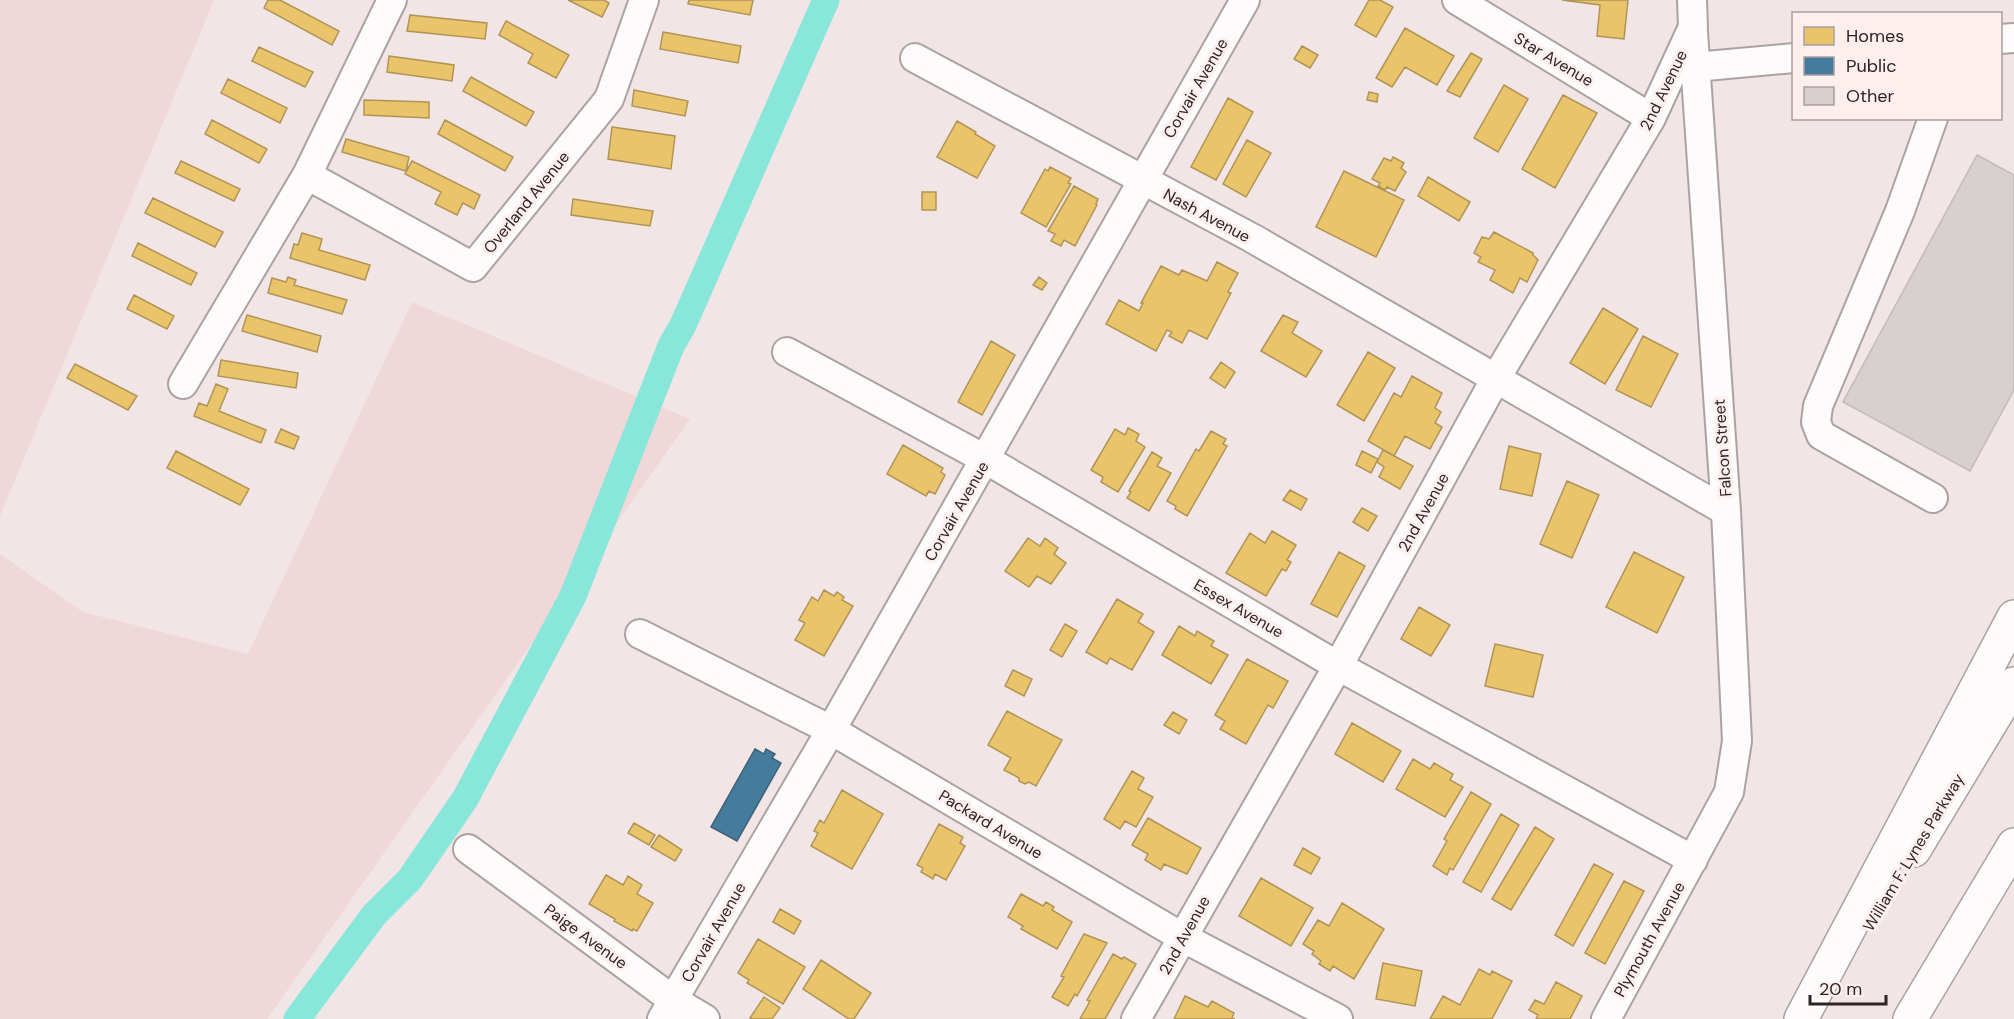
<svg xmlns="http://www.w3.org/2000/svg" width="2014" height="1019" font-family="'DM Sans',sans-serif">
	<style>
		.built { fill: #f0d8d9 }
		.homes { fill: #e9c46a; stroke: #b19455; stroke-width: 1.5 }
		.public { fill: #457b9d; stroke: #3e6179; stroke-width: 1.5 }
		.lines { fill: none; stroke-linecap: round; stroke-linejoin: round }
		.canal { stroke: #88e6db; stroke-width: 27 }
		.building { fill: #d8cfcf; stroke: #c4baba; stroke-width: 1.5 }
		.minor-casing { stroke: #aca2a2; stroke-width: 32 }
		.highway-casing { stroke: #aca2a2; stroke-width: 36 }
		.minor { stroke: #fdfbfb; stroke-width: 28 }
		.highway { stroke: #fdfbfb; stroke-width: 33 }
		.labels { text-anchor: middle; stroke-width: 6; stroke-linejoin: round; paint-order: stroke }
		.street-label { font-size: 16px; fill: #2d2424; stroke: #feefef }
	</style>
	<rect width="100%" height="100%" fill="#f1e5e5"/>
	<path class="built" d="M0,0H214L0,516Z
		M412,302L690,419L267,1019H0V554L83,612L248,654Z"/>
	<path class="homes" d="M268,0H280L339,31L332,45L264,8Z
		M568,0H604L609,3L602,17Z
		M689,0H753L750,15L688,4Z
		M1369,0H1380L1393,7L1376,37L1355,25Z
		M1562,0H1628L1624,39L1597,36L1600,5Z
		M410,15L487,23L485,39L407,31Z
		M506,21L569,55L556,78L528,63L533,54L499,35Z
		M1405,28L1454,56L1437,85L1405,67L1392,87L1376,78Z
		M663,32L741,46L738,63L660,49Z
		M1302,46L1318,55L1310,68L1294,59Z
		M259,47L313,72L305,87L252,61Z
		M1471,53L1482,59L1460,97L1447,91Z
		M389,56L454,65L452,81L387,72Z
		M471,77L534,112L526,126L463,91Z
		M228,79L287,108L280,123L221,93Z
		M1504,85L1528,99L1498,152L1474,138Z
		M634,90L688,101L685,116L632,106Z
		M1369,92L1378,94L1377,102L1367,100Z
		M1563,95L1597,113L1555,188L1522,169Z
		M1228,98L1253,112L1216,180L1191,167Z
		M364,100L429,102V118L364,115Z
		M212,120L267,149L259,163L205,134Z
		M445,120L513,157L505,171L438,134Z
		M957,121L976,132L975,134L995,146L977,178L937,157Z
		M612,127L675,136L671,169L608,159Z
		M346,139L409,157L406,171L342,152Z
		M1247,140L1271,153L1246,197L1223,184Z
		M1393,157L1404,163L1401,168L1406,172L1395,191L1387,187L1385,190L1378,186L1380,183L1372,179L1384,158L1391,161Z
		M181,161L240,189L234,201L175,173Z
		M412,161L480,195L474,209L463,203L457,215L435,204L441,192L405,174Z
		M1050,167L1071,178L1068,183L1071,184L1046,227L1021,213L1045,169L1048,171Z
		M1344,171L1404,200L1376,257L1316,227Z
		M1428,177L1470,202L1459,221L1418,196Z
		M1074,186L1098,199L1096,204L1097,205L1075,246L1064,240L1061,246L1051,241L1055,234L1048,231Z
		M922,192H936V210H922Z
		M153,198L223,232L215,247L145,213Z
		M573,199L653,211L650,226L571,215Z
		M1494,232L1533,253V255L1538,260L1527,282L1520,278L1513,293L1490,280L1495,270L1478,262L1481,257L1474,253L1482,237L1489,239Z
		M302,233L322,239L319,250L370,265L365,280L290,258L294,244L298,245Z
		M138,243L197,273L191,285L132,256Z
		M1217,262L1238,273L1228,292L1231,293L1207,339L1189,330L1182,343L1169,336L1172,332L1167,330L1156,351L1106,324L1119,300L1139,311L1143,303H1141L1161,266L1179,275L1182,270L1207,281Z
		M288,277L296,280L294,285L347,300L342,314L268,293L272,278L286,282Z
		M1039,277L1047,283L1042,290L1033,285Z
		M134,295L174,316L167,329L127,309Z
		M1603,308L1638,329L1605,384L1570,363Z
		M247,315L321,336L317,352L242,331Z
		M1283,315L1298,322L1292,333L1322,351L1306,377L1261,351Z
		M1643,336L1678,354L1651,407L1616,390Z
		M991,341L1015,355L982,415L958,402Z
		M1368,352L1395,368L1364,421L1337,405Z
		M221,360L298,373L296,388L218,376Z
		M1221,362L1235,372L1225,388L1210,378Z
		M75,364L137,396L128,410L67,378Z
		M1412,376L1442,393L1435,408L1441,412L1435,423L1442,427L1430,449L1405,436L1394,456L1368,441L1394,393L1401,397Z
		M216,384L228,389L219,411L266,430L261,443L194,416L199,403L207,406Z
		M1128,428L1139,434L1136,441L1145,447L1118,492L1101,482L1103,477L1091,470L1115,429L1125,435Z
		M281,429L299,437L294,449L275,442Z
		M1211,431L1226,439L1223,444L1227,446L1187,516L1175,509L1176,506L1167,501L1196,449L1199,451Z
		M903,445L943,468L941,472L945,475L935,494L929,491L926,496L887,474Z
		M1509,446L1541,454L1532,496L1500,489Z
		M1383,450L1413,466L1400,489L1379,477L1384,467L1377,462Z
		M176,451L249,489L240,505L167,468Z
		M1362,451L1378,459L1371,473L1356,465Z
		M1152,452L1162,458L1157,466L1171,473L1149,511L1127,498L1131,492L1129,491Z
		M1567,481L1599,495L1572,558L1540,544Z
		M1290,490L1307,499L1301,510L1283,500Z
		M1362,508L1377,516L1368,531L1353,522Z
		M1272,531L1296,545L1287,560L1291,562L1286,571L1282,569L1266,596L1226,573L1250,533L1265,543Z
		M1028,538L1040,546L1045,538L1058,548L1054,554L1066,563L1051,584L1037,576L1029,587L1005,571Z
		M1339,552L1365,566L1337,617L1311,604Z
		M1634,552L1684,577L1657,633L1606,607Z
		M824,590L834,596L837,592L844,597L842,600L853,606L824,656L795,640L805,623L799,620L812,597L818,601Z
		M1117,599L1143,614L1138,622L1154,632L1132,670L1110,658L1107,664L1086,652Z
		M1419,607L1450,625L1431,656L1401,639Z
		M1065,624L1077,631L1062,657L1050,650Z
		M1179,626L1195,636L1197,631L1214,641L1211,646L1228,655L1211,684L1162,655Z
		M1495,644L1543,655L1533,697L1485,686Z
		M1247,659L1288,681L1273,708L1268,705L1246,744L1220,729L1225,721L1215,715Z
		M1013,670L1032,679L1024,696L1005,686Z
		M1007,711L1062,740L1036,786L1029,782L1025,784L1019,781V778L1004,770L1011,758L988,745Z
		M1173,712L1187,720L1179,734L1164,725Z
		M1352,723L1401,751L1383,782L1335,754Z
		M1413,759L1430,769L1434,763L1453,774L1450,780L1463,787L1445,817L1396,789Z
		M1132,771L1144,778L1138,789L1153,797L1136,827L1125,821L1120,829L1104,819Z
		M842,790L883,814L852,869L811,846L818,833L814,831L820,820L824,823Z
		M1471,792L1491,804L1453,870L1450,868L1447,875L1433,866L1447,841L1444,839Z
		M1501,814L1519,825L1481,892L1463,882Z
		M1148,818L1201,848L1187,874L1164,864L1161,870L1145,860L1148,854L1132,845Z
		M634,823L655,835L649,845L628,833Z
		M939,824L963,837L960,843L965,846L946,880L935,874L933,879L921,872L923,868L917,865Z
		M1535,827L1554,839L1511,910L1492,899Z
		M659,835L682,850L675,861L651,847Z
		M1303,848L1320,858L1311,874L1294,865Z
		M1594,864L1613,874L1573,946L1555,935Z
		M606,875L623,885L628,876L642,885L637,894L653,903L637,931L633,929L632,931L614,921L615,919L589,904Z
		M1261,878L1313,908L1291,946L1239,916Z
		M1624,881L1644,891L1605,964L1585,953Z
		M1021,894L1043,906L1046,902L1054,907L1052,910L1072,922L1057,949L1021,929L1023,926L1008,917Z
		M1342,903L1384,929L1354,979L1333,966L1330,971L1319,964L1321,961L1312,954L1314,951L1303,944L1318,920L1329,926Z
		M780,909L801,921L794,934L773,922Z
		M1084,934L1107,943L1077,996L1075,994L1068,1006L1052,997L1064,977L1061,976Z
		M758,939L805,967L783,1004L747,983L749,980L738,973Z
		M1113,954L1122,959L1124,957L1136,964L1105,1019H1080L1090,1001L1087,1000Z
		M821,960L871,993L854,1019H849L803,989Z
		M1383,963L1422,971L1415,1006L1376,999Z
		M1479,969L1490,975L1492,971L1512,981L1492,1019H1430L1443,996L1460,1005Z
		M1556,982L1582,996L1570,1019H1536L1538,1015L1529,1010L1535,1000L1544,1004Z
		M1185,996L1208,1007L1212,1001L1234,1013L1232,1018L1235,1019H1174Z
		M764,997L780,1008L772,1019H752L750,1018Z"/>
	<path class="public" d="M755,749L764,754L766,749L775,754L772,758L781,763L737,841L711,827Z"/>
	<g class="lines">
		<path class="canal" d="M297,1019L374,915L410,879L465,799L573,596L671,346L683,325L826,0"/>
	</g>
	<path class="building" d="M1977,155L2014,175V390L1970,471L1843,402Z"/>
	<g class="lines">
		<defs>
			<path id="minor" d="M1457,0L1651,118
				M2000,39L2014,38
				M915,58L1252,238L1726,511
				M1695,67L1794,58
				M1933,118L1900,211L1818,406L1816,422L1821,435L1933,498
				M307,175L473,267L609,99L644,0
				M787,352L985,459L1338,666L1693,860
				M183,384L307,175L392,0
				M640,634L831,730L1182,937L1338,1019
				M468,849L673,1000L705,1019
				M662,1019L831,730L1245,0
				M1136,1019L1338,666L1496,378L1651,118L1693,27L1692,0
				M1606,1019L1729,792L1737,741L1726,511L1693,32"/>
			<path id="highway" d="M1914,850L2014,684
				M1801,1019L2014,617
				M1910,1019L2014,845"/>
		</defs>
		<use href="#minor" class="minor-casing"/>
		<use href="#highway" class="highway-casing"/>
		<use href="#minor" class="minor"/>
		<use href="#highway" class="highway"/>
	</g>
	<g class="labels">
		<g class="street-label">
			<text transform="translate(1554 59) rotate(31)" y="6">Star Avenue</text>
			<text transform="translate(1195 88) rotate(-60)" y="6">Corvair Avenue</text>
			<text transform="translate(1663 90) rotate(-64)" y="6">2nd Avenue</text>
			<text transform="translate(526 202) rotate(-51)" y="6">Overland Avenue</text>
			<text transform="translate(1207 215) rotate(28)" y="6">Nash Avenue</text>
			<text transform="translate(1722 448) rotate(-94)" y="6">Falcon Street</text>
			<text transform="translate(956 511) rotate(-60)" y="6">Corvair Avenue</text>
			<text transform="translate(1423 512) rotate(-61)" y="6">2nd Avenue</text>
			<text transform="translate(1239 608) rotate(30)" y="6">Essex Avenue</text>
			<text transform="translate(991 824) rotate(31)" y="6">Packard Avenue</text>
			<text transform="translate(1913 852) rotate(-59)" y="6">William F. Lynes Parkway</text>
			<text transform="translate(713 932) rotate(-60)" y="6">Corvair Avenue</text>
			<text transform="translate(1184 935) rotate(-61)" y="6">2nd Avenue</text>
			<text transform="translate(586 936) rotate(36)" y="6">Paige Avenue</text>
			<text transform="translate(1649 939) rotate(-61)" y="6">Plymouth Avenue</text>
		</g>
	</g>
	<rect x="1792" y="12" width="210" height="108" fill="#feefef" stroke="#aa9e9e" stroke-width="1.5"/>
	<rect x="1804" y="27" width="30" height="18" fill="#e9c46a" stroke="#aa9e9e" stroke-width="1.5"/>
	<text x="1846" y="42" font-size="18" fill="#2d2424">Homes</text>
	<rect x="1804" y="57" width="30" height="18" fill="#457b9d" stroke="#aa9e9e" stroke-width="1.5"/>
	<text x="1846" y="72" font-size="18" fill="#2d2424">Public</text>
	<rect x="1804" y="87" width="30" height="18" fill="#d8cfcf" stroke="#aa9e9e" stroke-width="1.5"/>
	<text x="1846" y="102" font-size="18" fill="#2d2424">Other</text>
	<path d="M1810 995v9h76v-9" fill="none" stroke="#2d2424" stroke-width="3"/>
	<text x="1819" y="995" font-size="18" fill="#2d2424" stroke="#feefef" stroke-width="4.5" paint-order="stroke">20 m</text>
</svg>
